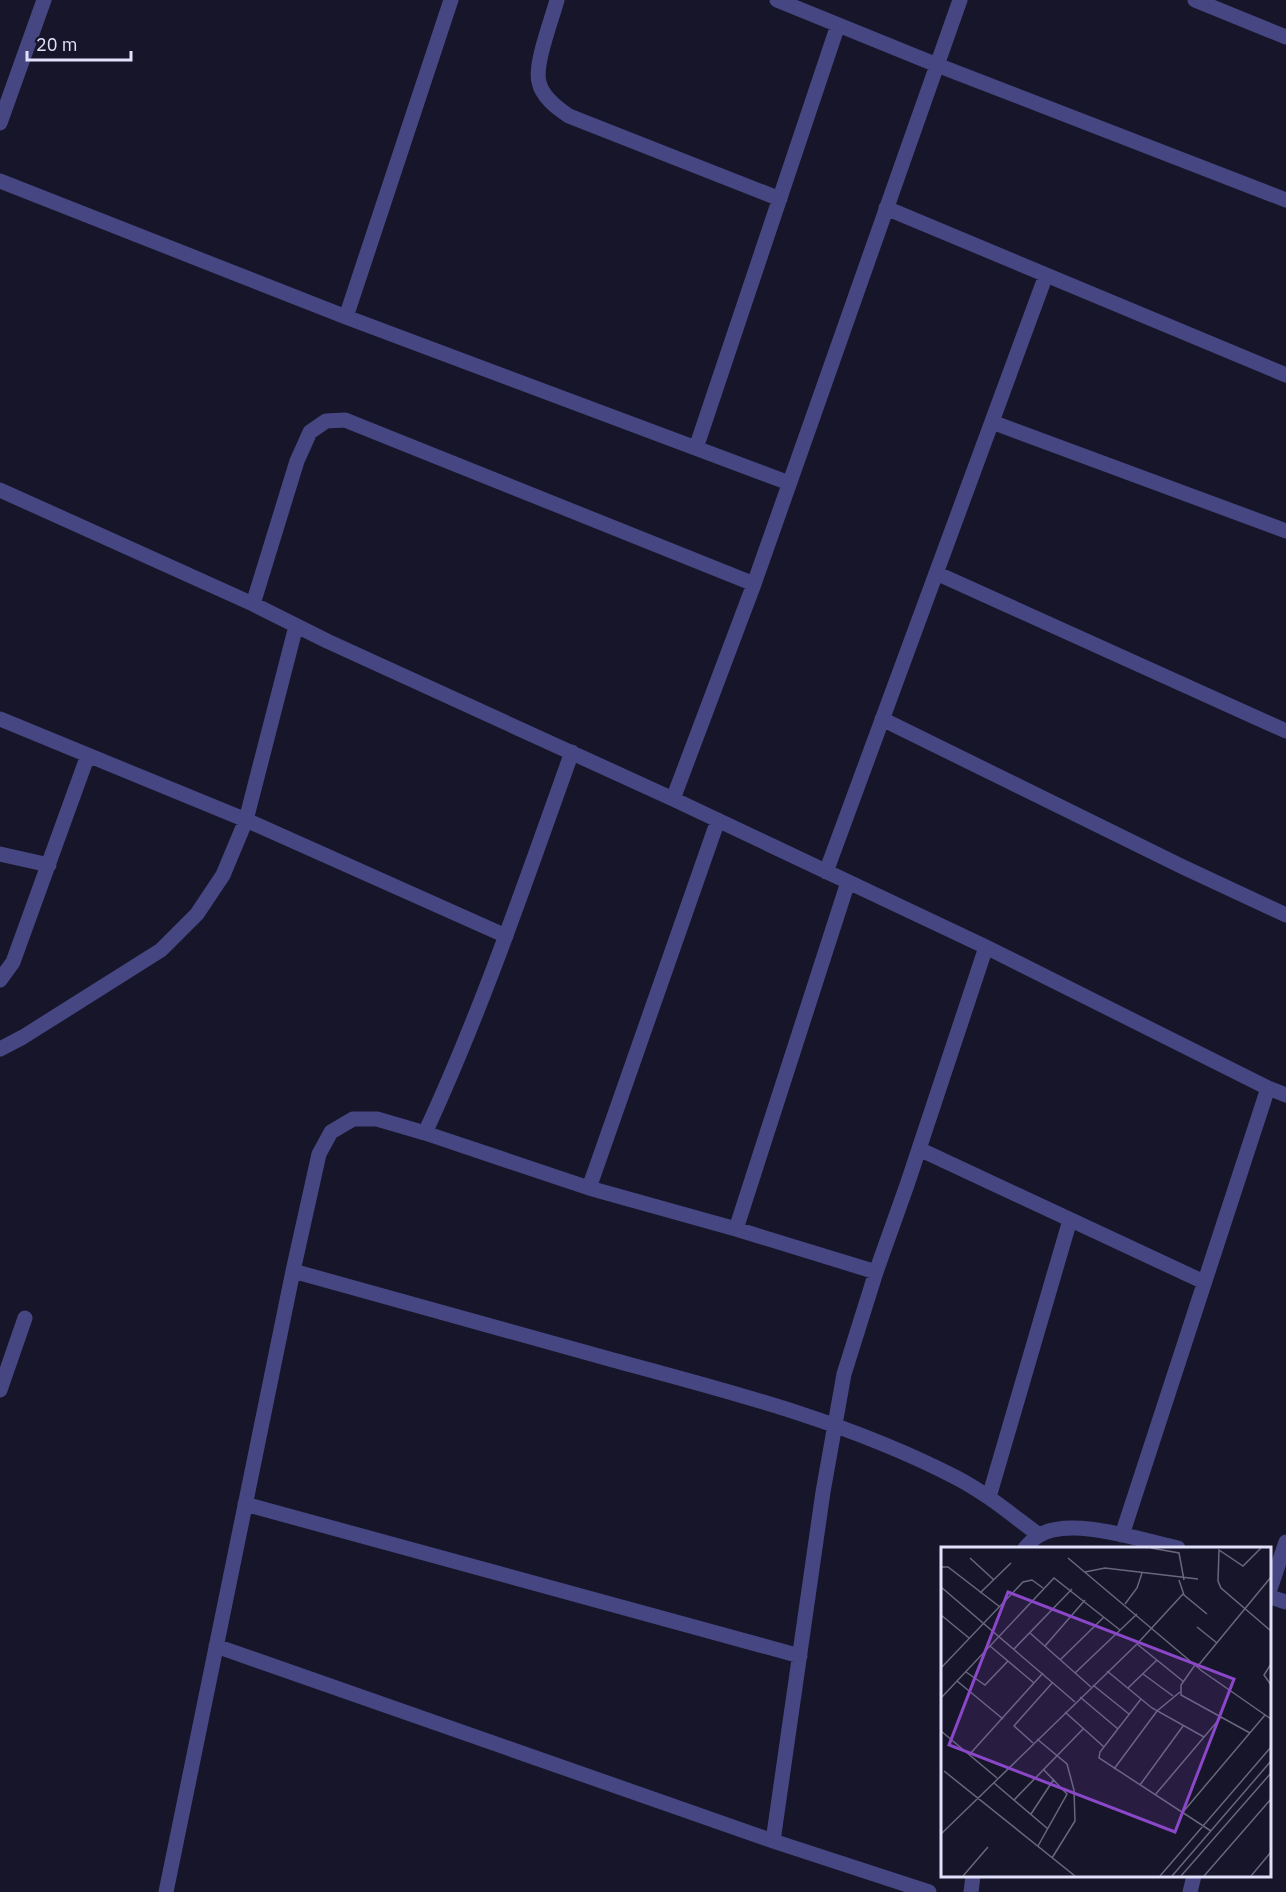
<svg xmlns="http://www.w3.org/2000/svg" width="1286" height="1892" font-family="'IBM Plex Sans',sans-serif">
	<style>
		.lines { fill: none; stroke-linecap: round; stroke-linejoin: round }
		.minor { stroke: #464782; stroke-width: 15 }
		.inset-road { fill: none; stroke: #68677d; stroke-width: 1.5 }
		.view { fill: #8a47c8; fill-opacity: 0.15; stroke: #8a47c8; stroke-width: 3 }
		.inset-edge { fill: none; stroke: #e2e1fb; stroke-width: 3 }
	</style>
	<rect width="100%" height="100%" fill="#171529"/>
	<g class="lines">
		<path class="minor" d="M557,0C552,19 534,65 539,82C542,97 557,108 569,116L780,199
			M777,0L937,65L1286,200
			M1195,0L1286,37
			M0,123L44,0
			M0,181L346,317L789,483
			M886,208L1286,375
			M346,317L451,0
			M992,422L1286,531
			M696,448L838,25
			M0,490L253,604L327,641L673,799L986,947L1268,1088L1286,1095
			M936,573L1286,731
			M253,604L297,461L310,432L326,421L345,420L754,584
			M0,719L246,820L506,936
			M882,719L1183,867L1286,915
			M673,799L754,584L960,0
			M0,854L49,865
			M826,872L1046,275
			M0,980L13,962L88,755
			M0,1049L23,1037L161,950L197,914L223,875L246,820L296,626
			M425,1133C482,1010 526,880 572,752
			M919,1149L1204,1282
			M589,1188L718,820
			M736,1229L848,882
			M293,1271C400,1301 506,1330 613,1360C728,1391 850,1422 957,1478C986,1493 1012,1515 1039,1535
			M0,1390L25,1318
			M989,1497L1070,1220
			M245,1504L800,1656
			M1122,1535L1268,1088
			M1025,1548C1029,1544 1033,1539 1038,1536C1069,1515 1144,1541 1178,1548
			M1270,1589L1286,1542
			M1270,1597L1286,1602
			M216,1646L773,1841L929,1892
			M773,1841L823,1492L844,1374L876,1272L907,1185L986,947
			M166,1892L293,1271L319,1154L331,1132L353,1119H377L425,1133L589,1188L736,1229L876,1272
			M971,1892L973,1876
			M1190,1892L1194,1876"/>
	</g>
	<g transform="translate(941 1547)">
		<rect width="330" height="330" fill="#171529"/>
		<path class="inset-road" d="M210,1L238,6L243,33M320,1L302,19L278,3L277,34L280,41L330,84M29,11L53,33M127,11L261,124L330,172M0,20H7L59,60M144,25L164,21L257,32M238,33L243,48L266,67M0,40L134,155M39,46L70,16M184,57L196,41L201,26M0,68L28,91M256,80L276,96M89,86L150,140M196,97L243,135M49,99L93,136M104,99L144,53M73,102L131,42M119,113L163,70M330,117L323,128L330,138M254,118L240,138V148L309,186M256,120L330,30M0,121L82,35L91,33L102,41M166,124L211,161L263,190M25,125L44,138L67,114M134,126L196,67M202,127L232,149M16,134L62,172M152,138L188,167M187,141L216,113M139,150L177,182M0,151L113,31L179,83M200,152L159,205L158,211L270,284M124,165L163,200M0,184L56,231M96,192L126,217L133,243L134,274L111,311M92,196L73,179L112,135M28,208L102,126M173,222L216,164L239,145M3,224L134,329M53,236L107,282M199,238L242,179M214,248L280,170M73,253L143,181M242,265L324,168M90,267L113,232M0,287L196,97L242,47M97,299L126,247L102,222M22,329L47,300M219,329L330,200M231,329L330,214M240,329L330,226M263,329L330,252M310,329L330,305"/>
		<path class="view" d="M67,45L293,132L234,285L8,198Z"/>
		<rect width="330" height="330" class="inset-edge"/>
	</g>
	<path d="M27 51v9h104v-9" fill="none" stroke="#e2e1fb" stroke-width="3"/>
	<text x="36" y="51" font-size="18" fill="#e2e1fb" stroke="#171529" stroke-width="4.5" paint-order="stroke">20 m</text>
</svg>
